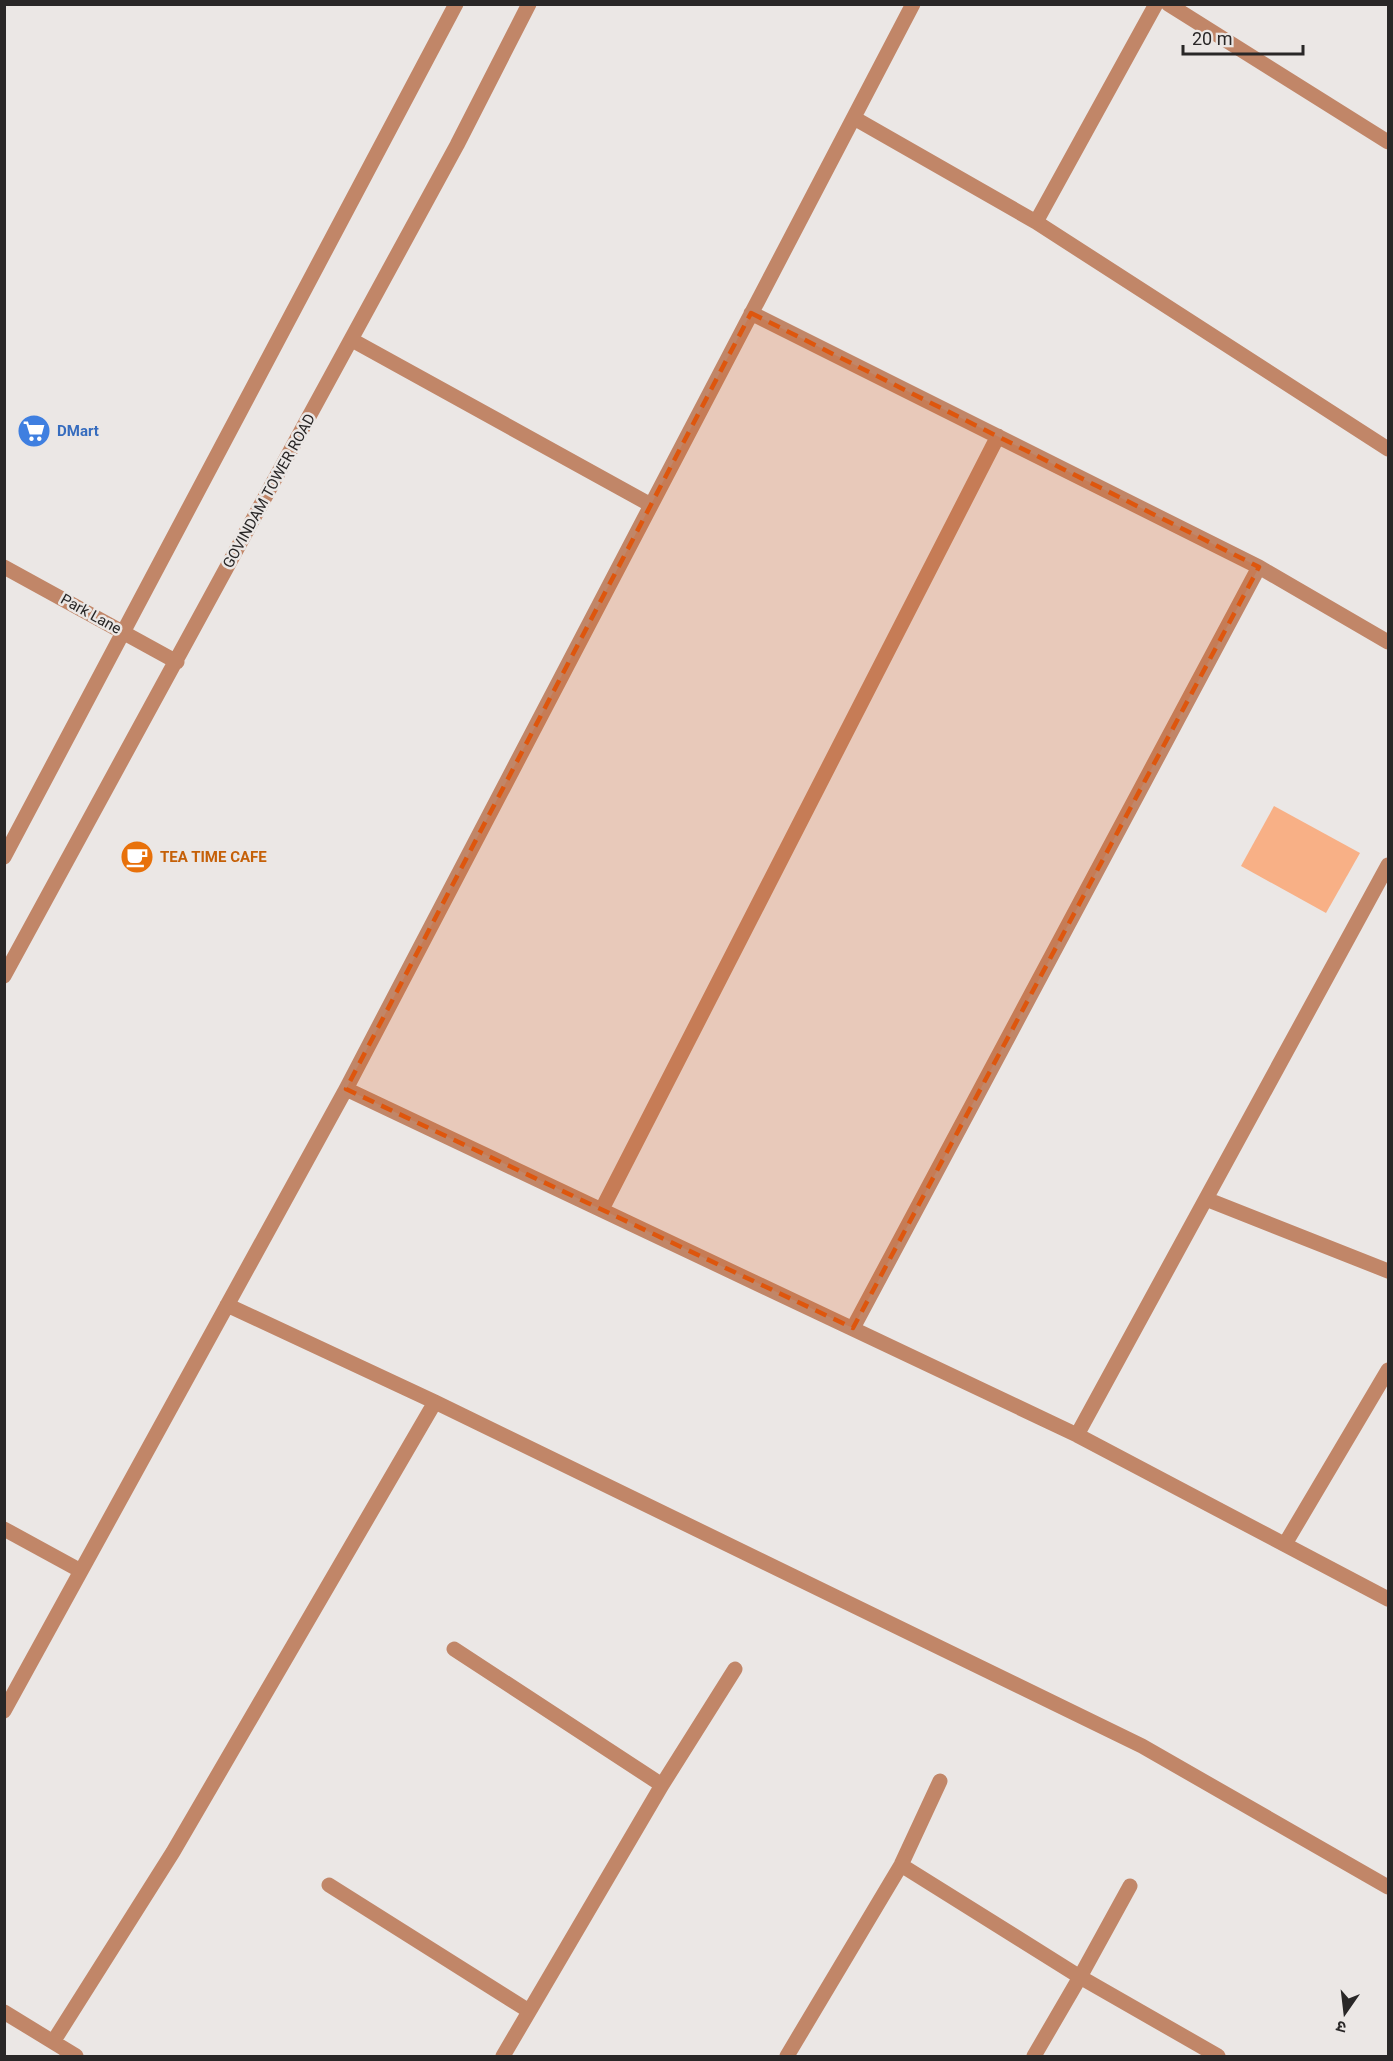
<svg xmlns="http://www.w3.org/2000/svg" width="1393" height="2061" font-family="Roboto,'Noto Sans Devanagari',sans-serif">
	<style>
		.building { fill: #f8b086 }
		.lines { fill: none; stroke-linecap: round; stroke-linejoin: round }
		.minor { stroke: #c18668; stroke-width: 15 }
		.marked { fill: #de560d; fill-opacity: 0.2; stroke: #de560d; stroke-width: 4.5; stroke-dasharray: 12 8; stroke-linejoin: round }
		.labels { text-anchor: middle; stroke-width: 5; stroke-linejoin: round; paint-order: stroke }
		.shop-label { font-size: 15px; font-weight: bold; fill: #366cbe; stroke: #ebe7e5; text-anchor: start }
		.street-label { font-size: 15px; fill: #292727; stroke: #ebe7e5 }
		.food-label { font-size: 15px; font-weight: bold; fill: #c56008; stroke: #ebe7e5; text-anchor: start }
	</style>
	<rect width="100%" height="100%" fill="#ebe7e5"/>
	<path class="building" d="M1274,806L1360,853L1326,913L1241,866Z"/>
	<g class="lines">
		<path class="minor" d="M1168,4L1388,142
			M854,118L1036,222L1388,449
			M1036,222L1156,4
			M751,313L1259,567L1388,642
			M352,340L651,505
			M4,567L177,662
			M4,857L456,4
			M4,976L457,145L529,4
			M346,1089L1077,1435L1388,1599
			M1206,1199L1388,1271
			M602,1209L998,436
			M227,1305L435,1402L1142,1746L1388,1887
			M853,1328L1259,567
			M1077,1435L1388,865
			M4,1529L81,1571
			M1285,1544L1388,1370
			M454,1649L662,1785
			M4,1711L346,1089L913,4
			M901,1865L1080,1977L1130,1886
			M329,1885L529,2011
			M4,2012L76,2056
			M53,2042L173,1852L435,1402
			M503,2056L662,1785L735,1669
			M787,2056L901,1865L940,1781
			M1034,2056L1080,1977L1218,2056"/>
	</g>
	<path class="marked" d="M751,313L1259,567L853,1328L346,1089Z"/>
	<defs>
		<symbol id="supermarket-disc" viewBox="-11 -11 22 22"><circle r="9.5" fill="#3f7fe0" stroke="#ebe7e5"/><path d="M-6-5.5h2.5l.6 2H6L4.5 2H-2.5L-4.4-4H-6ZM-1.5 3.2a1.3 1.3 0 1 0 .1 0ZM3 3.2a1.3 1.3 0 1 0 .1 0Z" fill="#fff"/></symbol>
		<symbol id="cafe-disc" viewBox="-11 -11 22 22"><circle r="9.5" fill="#e8710a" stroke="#ebe7e5"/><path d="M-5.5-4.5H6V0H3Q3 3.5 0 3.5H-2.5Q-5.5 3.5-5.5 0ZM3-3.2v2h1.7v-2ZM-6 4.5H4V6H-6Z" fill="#fff"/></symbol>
	</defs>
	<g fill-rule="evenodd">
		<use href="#supermarket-disc" x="15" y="412" width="38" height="38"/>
		<use href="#cafe-disc" x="118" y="838" width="38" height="38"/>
	</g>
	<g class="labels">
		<g class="shop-label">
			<text x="57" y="436">DMart</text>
		</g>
		<g class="street-label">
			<text transform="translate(269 491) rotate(-61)" y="5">GOVINDAM TOWER ROAD</text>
			<text transform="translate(91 614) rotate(29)" y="5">Park Lane</text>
		</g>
		<g class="food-label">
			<text x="160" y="862">TEA TIME CAFE</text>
		</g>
	</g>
	<rect width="1393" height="2061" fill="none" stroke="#292727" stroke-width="12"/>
	<g transform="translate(1345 2013) rotate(194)" stroke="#ebe7e5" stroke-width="4.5" paint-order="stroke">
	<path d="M0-4.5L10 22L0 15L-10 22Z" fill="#292727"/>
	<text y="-9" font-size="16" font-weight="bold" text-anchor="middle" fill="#292727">उ</text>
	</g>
	<path d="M1183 45v9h120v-9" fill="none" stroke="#292727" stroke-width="3"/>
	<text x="1192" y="45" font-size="18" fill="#292727" stroke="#ebe7e5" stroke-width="4.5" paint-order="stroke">20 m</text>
</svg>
